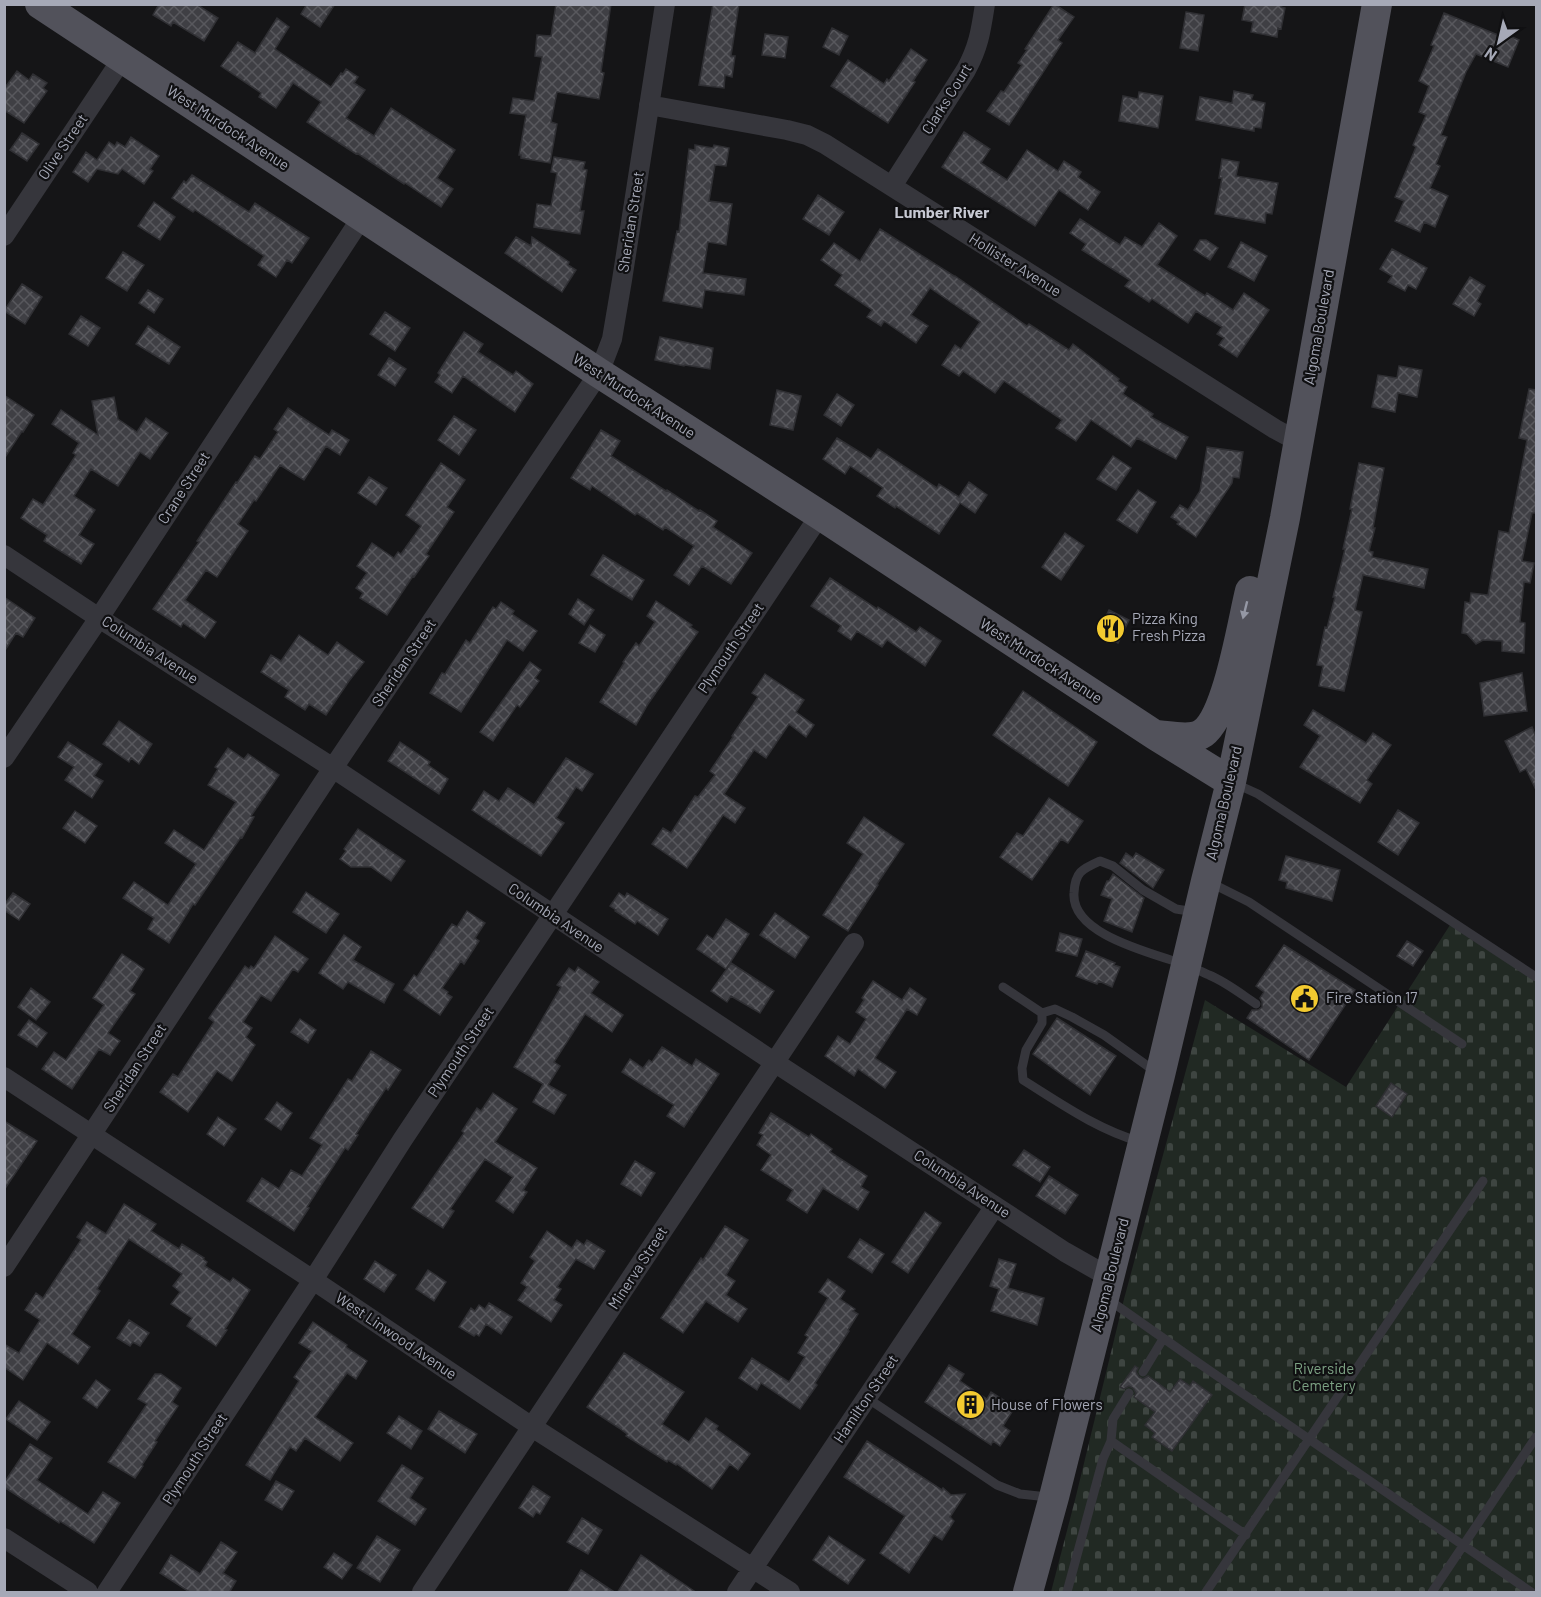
<svg xmlns="http://www.w3.org/2000/svg" width="1541" height="1597" font-family="Barlow,sans-serif">
	<style>
		.cemetery { fill: url(#cemetery-stones) }
		.building { fill: url(#building-cross-hatch); stroke: #2f2f33; stroke-width: 1.5 }
		.lines { fill: none; stroke-linecap: round; stroke-linejoin: round }
		.service { stroke: #36363c; stroke-width: 9 }
		.minor { stroke: #36363c; stroke-width: 20 }
		.primary { stroke: #52525b; stroke-width: 30 }
		.oneway { fill: #9598a5 }
		.labels { text-anchor: middle; stroke-width: 4.5; stroke-linejoin: round; paint-order: stroke }
		.street-label { font-size: 15px; fill: #a6a9b7; stroke: #101012 }
		.poi-label { font-size: 15px; fill: #a6a9b7; stroke: #101012; text-anchor: start }
		.park-label { font-size: 15px; fill: #7da284; stroke: #101012 }
		.neighbourhood-label { font-size: 16px; font-weight: bold; fill: #c7c9d3; stroke: #101012 }
	</style>
	<defs>
		<pattern id="cemetery-stones" width="16" height="16" patternUnits="userSpaceOnUse" patternTransform="scale(1.5)"><rect width="16" height="16" fill="#212923"/><path d="M2 7V4a2 2 0 0 1 4 0v3zM10 15v-3a2 2 0 0 1 4 0v3z" fill="#3e4541"/></pattern>
		<pattern id="building-cross-hatch" width="8" height="8" patternUnits="userSpaceOnUse" patternTransform="scale(1.5)"><rect width="8" height="8" fill="#3f3f44"/><path d="M0 0l8 8M0 8l8-8" fill="none" stroke="#58585d"/></pattern>
	</defs>
	<rect width="100%" height="100%" fill="#151517"/>
	<path class="cemetery" d="M1450,925L1536,981V1592H1051L1075,1500L1124,1299L1205,1000L1346,1087Z"/>
	<path class="building" d="M159,4H196L218,18L204,41L173,22L171,26L153,15Z
		M307,4H335L320,27L301,14Z
		M556,4H611L601,72L604,73L599,99L557,92L551,122L557,124L550,163L521,158V155H519L526,115L510,113L513,98L534,101L542,57L535,56L537,35L551,36Z
		M713,4H739L731,56H735L732,77L725,75L724,88L699,85Z
		M1054,4L1074,17L1058,40L1062,43L1009,125L987,111L1001,91L1004,92L1022,65L1018,63L1027,50L1025,49Z
		M1245,4H1281V7L1285,8L1281,29L1278,28L1277,37L1251,32L1253,22L1242,20Z
		M1186,12L1204,15L1198,51L1180,48Z
		M1444,13L1498,35L1500,32L1519,40L1508,67L1476,54L1466,72L1441,135L1447,137L1436,164L1440,166L1430,188L1448,196L1435,227L1424,222L1420,232L1395,221L1404,201L1395,197L1416,147L1413,145L1426,115L1419,112L1429,86L1419,81L1434,46L1431,45Z
		M277,18L289,27L275,49L331,87L341,73L343,74L346,69L358,77L354,83L365,90L346,118L374,136L391,108L455,150L437,178L453,189L441,207L405,183L404,184L357,153L356,154L307,122L321,102L293,83L276,108L259,97L261,93L221,66L238,42L255,53Z
		M832,28L848,36L839,55L823,47Z
		M765,34L788,37L785,58L762,55Z
		M911,49L927,60L913,81L915,82L888,123L831,86L848,60L884,84L887,79L889,81Z
		M17,71L29,80L33,74L47,83L43,88L47,91L24,123L4,110V89Z
		M1234,91L1253,95L1251,100L1265,103L1261,128L1254,127V131L1196,120L1200,97L1232,103Z
		M1139,92L1163,96L1158,128L1119,121L1123,96L1138,99Z
		M964,132L990,149L981,163L1007,180L1027,150L1058,171L1064,161L1081,172L1078,177L1100,192L1088,210L1059,190L1035,226L942,167Z
		M22,133L39,144L27,161L10,150Z
		M131,137L159,156L150,169L153,171L144,184L122,169L118,174L97,169L88,182L73,172L86,152L97,160L109,142L115,146L117,142L125,147Z
		M695,145L713,148L714,145L729,148L726,166L715,165L709,201L732,204L726,245L708,242L703,273L746,279L744,295L705,290L702,308L663,301L677,231L679,232L689,149L695,150Z
		M554,157L585,162L583,169L587,170L580,211H584L580,234L534,227L537,204L551,206L557,173L551,172Z
		M1222,159L1239,162L1236,176L1278,183L1272,214L1266,213L1265,223L1215,214L1222,178H1219Z
		M192,175L249,212L255,203L309,238L292,263L287,260L276,277L258,265L264,256L195,210L193,212L172,198L184,181L186,183Z
		M818,195L844,212L829,235L803,219Z
		M154,202L175,217L160,240L138,226Z
		M1080,219L1120,245L1125,237L1142,247L1159,223L1177,236L1157,265L1205,296L1207,293L1233,310L1244,293L1269,310L1237,357L1219,345L1224,338L1217,334L1222,327L1196,311L1188,323L1152,299L1149,302L1125,286L1130,280L1082,250L1086,244L1070,233Z
		M880,229L954,276H955L1027,326L1029,324L1069,350L1073,344L1119,379L1118,381L1127,387L1123,394L1153,414L1151,417L1188,437L1176,459L1137,438L1131,447L1091,420L1076,441L1056,428L1062,420L1004,381L995,393L963,371L959,376L942,365L955,345L961,349L980,322L930,288L911,315L928,326L916,343L884,321L881,326L867,317L872,310L835,285L842,275L821,260L834,243L860,261Z
		M516,237L531,246L532,237L569,262L568,265L576,270L562,292L505,253Z
		M1200,240H1206L1218,248L1210,260L1194,250Z
		M1241,242L1267,256L1254,281L1228,267Z
		M1392,249L1427,268L1416,289L1408,285L1405,291L1388,282L1392,276L1380,269Z
		M123,252L144,265L127,291L106,278Z
		M1470,277L1485,286L1477,301L1481,304L1474,316L1453,304Z
		M22,284L42,297L25,324L4,311Z
		M148,290L163,299L154,313L139,303Z
		M385,312L410,328L395,351L370,334Z
		M81,316L100,328L88,346L69,334Z
		M148,326L180,347L169,364L136,344Z
		M464,332L483,344L478,352L513,375L516,371L533,384L515,412L463,376L452,393L435,382L440,375L438,373Z
		M660,337L713,348L710,369L685,365L684,366L655,360Z
		M389,358L406,369L395,386L378,375Z
		M1399,366L1422,370L1417,397L1398,393L1395,412L1372,407L1378,375L1397,378Z
		M1529,389L1536,390V513H1532L1522,561L1534,563L1530,583L1524,582L1520,622L1525,623L1524,653L1502,651V641L1483,640L1476,644L1467,634L1462,633L1465,602L1470,603L1471,593L1488,595L1499,531L1509,533L1527,440L1519,438Z
		M777,390L801,396L793,430L770,425Z
		M837,394L854,405L841,426L824,415Z
		M4,395L34,415L23,432L22,431L4,459Z
		M114,397L118,419L137,432L146,418L168,433L150,459L140,452L118,486L91,469L74,496L95,510L79,535L94,544L81,564L44,541L47,535L21,518L33,499L43,505L76,455L73,453L79,443L52,424L61,410L98,435L92,401Z
		M288,408L329,435L332,430L349,440L340,455L326,446L304,480L280,465L256,501L254,500L238,524L248,531L217,577L206,570L185,600L216,622L205,638L183,623L181,627L153,609L199,542L197,541L236,482L237,483L255,456L260,459L278,432L274,429Z
		M454,416L476,430L459,455L438,440Z
		M601,430L620,441L611,456L666,491L667,490L699,511L700,510L717,521L713,527L752,553L731,584L702,566L689,585L674,575L694,546L665,527L663,530L637,513L635,515L592,486L590,490L571,478Z
		M837,438L871,459L878,449L937,488L939,484L959,497L969,482L987,495L975,513L960,503L939,534L896,506L895,508L877,496L883,488L850,466L845,474L823,459Z
		M1207,447L1243,452L1239,478L1233,477L1232,483L1196,537L1177,524L1179,522L1171,517L1180,505L1188,510L1200,491Z
		M1113,456L1131,468L1116,490L1097,479Z
		M441,463L465,480L447,507L454,512L426,554L429,556L414,577L413,576L387,615L360,598L363,593L356,588L367,573L357,566L372,543L394,558L398,552L401,554L421,526L406,515Z
		M1359,463L1384,468L1373,528H1375L1369,551L1373,552L1372,557L1428,569L1424,588L1363,575L1355,610L1362,612L1344,691L1319,686L1323,666L1317,665L1325,627L1327,628L1335,597H1333L1345,549H1343L1352,509H1350Z
		M369,477L387,488L376,505L358,493Z
		M1138,490L1156,502L1137,533L1117,520Z
		M1065,533L1084,546L1061,580L1042,567Z
		M603,555L644,580L632,600L591,575Z
		M830,578L877,609L878,607L916,632L920,627L941,641L925,666L887,640L882,647L857,631L851,640L838,631L841,626L811,606Z
		M4,597L35,618L23,637L16,633L4,652Z
		M578,599L594,610L584,625L569,614Z
		M656,601L692,625L690,627L698,632L648,704L636,725L600,702L624,663L623,662L636,643L639,646L655,622L647,616Z
		M501,602L514,611L512,614L537,631L523,651L507,640L461,712L430,693L442,673L445,674L466,640L470,643L493,607L496,609Z
		M1109,610L1129,620L1118,643L1098,633Z
		M590,625L605,635L595,652L579,643Z
		M299,635L328,655L337,642L364,662L349,681L326,715L309,704L305,710L285,697L289,690L261,672L271,655L281,661Z
		M530,662L541,670L535,678L539,681L520,707L517,705L493,741L480,732Z
		M1522,673L1527,711L1484,716L1480,683Z
		M765,674L804,700L796,712L814,725L806,737L789,724L766,758L754,750L724,794L745,808L735,823L723,815L687,868L652,844L663,828L671,833L695,796L698,797L715,775L710,771L733,737L732,736L758,697L752,693Z
		M1023,691L1097,742L1068,786L993,735Z
		M1313,710L1366,743L1373,733L1391,745L1367,780L1372,784L1360,803L1300,767L1320,736L1304,725Z
		M119,721L152,744L139,764L131,758L129,762L103,744Z
		M1532,727L1536,737V790L1526,769L1520,772L1505,741Z
		M68,742L102,764L94,776L103,781L92,798L65,780L74,767L58,757Z
		M400,742L430,762L428,765L448,779L439,794L388,761Z
		M228,748L244,759L248,754L279,775L251,816L254,817L242,838L241,837L195,905L193,904L169,943L148,929L154,918L123,898L134,882L168,905L196,864L165,843L174,830L204,850L236,802L208,785L218,769L215,767Z
		M566,758L593,774L582,791L576,787L556,818L564,823L541,856L472,810L484,791L499,801L508,788L534,805Z
		M1049,798L1083,821L1068,843L1061,839L1032,880L1000,857L1017,833L1023,836Z
		M1398,810L1419,823L1398,855L1378,842Z
		M75,811L97,826L85,843L63,828Z
		M864,817L904,844L877,884L878,885L848,931L823,915L863,854L847,843Z
		M358,829L405,861L391,881L371,867H351L340,859L346,851L344,849Z
		M1126,853L1133,858L1136,853L1164,870L1153,888L1120,863Z
		M1286,856L1340,870L1332,901L1286,888L1287,882L1279,880Z
		M1113,874L1144,898L1132,932L1104,921L1112,899L1101,895L1107,881H1109Z
		M306,892L339,914L326,933L293,912Z
		M13,893L30,904L19,920L4,910V905Z
		M619,893L625,897L627,893L668,919L658,935L637,921L635,924L615,911L616,910L610,906Z
		M467,911L485,923L475,938L479,941L464,964L461,961L442,988L448,992L447,994L452,997L440,1015L404,990L414,975L417,977L452,924L457,927Z
		M775,913L809,937L795,958L760,935Z
		M726,919L749,934L726,969L697,949L707,935L713,939Z
		M1060,933L1082,939L1077,956L1056,951Z
		M344,935L361,947L353,960L394,984L384,1003L348,982L343,989L319,973Z
		M275,936L308,959L298,972L293,969L271,1001L261,995L243,1022L252,1028L246,1037L255,1045L232,1081L217,1071L188,1112L160,1092L173,1074L178,1077L214,1022L209,1018L245,966L249,969L251,966L254,968Z
		M1407,941L1423,951L1413,966L1397,956Z
		M1284,945L1355,990L1309,1060L1247,1018L1252,1010H1258L1262,1007V1002L1260,998L1264,992L1256,986Z
		M1086,951L1115,963L1114,965L1120,967L1112,987L1099,981L1097,984L1076,976Z
		M122,954L144,969L130,991L135,994L108,1033L120,1041L110,1055L99,1049L72,1089L42,1069L54,1052L66,1060L104,1005L93,998Z
		M731,963L774,991L760,1013L731,996L727,1002L711,991Z
		M578,967L599,982L591,993L623,1015L612,1032L585,1014L554,1062L560,1066L548,1085L566,1095L554,1114L533,1102L543,1084L514,1067L561,987L557,985L569,968L575,972Z
		M873,981L902,1000L910,988L926,999L917,1015L907,1009L875,1058L896,1072L885,1088L858,1069L854,1076L825,1056L838,1036L850,1044L866,1019L856,1012L864,1000L862,998Z
		M31,988L50,1002L36,1020L18,1007Z
		M1057,1018L1116,1056L1090,1095L1033,1054Z
		M300,1019L316,1030L308,1043L291,1032Z
		M29,1020L47,1033L37,1047L18,1035Z
		M662,1047L692,1066L696,1059L719,1074L684,1127L667,1116L674,1105L622,1072L630,1059L643,1068L649,1060L652,1062Z
		M371,1051L401,1070L388,1090L386,1088L356,1134L358,1135L348,1150L345,1148L307,1207L309,1208L294,1231L247,1201L262,1178L279,1189L291,1170L302,1176L322,1145L310,1138L348,1079L352,1081Z
		M1391,1083L1407,1094L1392,1117L1376,1106Z
		M493,1093L517,1109L495,1142L537,1168L523,1190L527,1192L513,1213L496,1201L513,1177L485,1159L450,1209L454,1211L443,1228L412,1208L464,1133L462,1131L477,1108L481,1111Z
		M277,1102L292,1113L281,1130L265,1119Z
		M771,1113L809,1137L811,1134L832,1149L830,1152L867,1176L861,1187L869,1192L858,1210L823,1188L807,1213L787,1200L793,1190L761,1170L771,1155L757,1145L763,1135L759,1133Z
		M218,1117L236,1129L224,1146L207,1134Z
		M4,1121L37,1141L4,1190Z
		M1024,1150L1050,1167L1040,1182L1013,1165Z
		M635,1161L655,1173L641,1196L621,1184Z
		M1049,1176L1078,1195L1065,1214L1036,1196Z
		M124,1204L156,1224L151,1231L179,1249L182,1244L204,1258L203,1259L207,1262L205,1266L230,1282L233,1278L250,1290L225,1329L227,1330L216,1346L187,1326L192,1318L171,1304L180,1292L173,1286L182,1274L129,1239L97,1289L100,1291L72,1334L90,1347L78,1364L47,1343L23,1380L4,1367V1344L19,1353L40,1320L25,1310L36,1293L43,1298L81,1240L77,1237L87,1222L106,1234Z
		M925,1212L941,1223L908,1273L892,1262Z
		M725,1226L748,1240L726,1275L735,1281L726,1295L747,1309L738,1322L706,1301L683,1333L661,1318L701,1258L703,1260Z
		M547,1231L572,1248L577,1240L584,1245L587,1240L605,1251L594,1269L576,1259L557,1287L561,1289L554,1300L562,1305L551,1322L518,1300L527,1287L521,1283L535,1261L530,1257Z
		M860,1239L884,1254L872,1273L848,1257Z
		M999,1259L1016,1264L1008,1288L1044,1298L1037,1325L991,1311L999,1289L990,1286Z
		M375,1261L396,1275L384,1292L364,1279Z
		M428,1270L446,1282L434,1301L416,1289Z
		M828,1279L845,1291L840,1299L855,1309L853,1311L858,1314L848,1330L849,1331L815,1383L817,1385L800,1409L761,1383L757,1390L739,1378L752,1358L789,1382L805,1357L798,1353L808,1337L805,1335L828,1298L819,1292Z
		M489,1303L512,1317L501,1334L486,1324L479,1336L476,1334L474,1336L459,1327L471,1308L475,1311L479,1305L485,1309Z
		M129,1320L149,1333L140,1346L133,1342L130,1346L117,1338Z
		M313,1322L347,1345L346,1347L367,1361L356,1379L347,1373L315,1417L353,1443L340,1461L305,1438L296,1451L290,1447L270,1480L246,1465L299,1381L294,1377L312,1351L299,1343Z
		M624,1353L684,1392L662,1424L689,1442L706,1418L718,1426L716,1429L750,1454L738,1470L730,1464L712,1489L677,1464L676,1465L668,1460L667,1462L626,1436L627,1434L619,1428L587,1407Z
		M949,1365L964,1374L960,1381L987,1399L991,1392L1015,1407L1003,1426L1010,1431L1000,1446L993,1441L991,1445L925,1402Z
		M1135,1366L1138,1368L1136,1372L1139,1377L1143,1379L1148,1376L1170,1392L1180,1379L1190,1386L1193,1381L1212,1395L1172,1451L1152,1437L1155,1433L1145,1425L1155,1412L1134,1397L1136,1393L1133,1388L1129,1386L1124,1389L1120,1387Z
		M155,1374H161L181,1388L172,1402L178,1406L155,1441L157,1442L142,1465L143,1466L135,1478L108,1462L147,1404L138,1399Z
		M96,1380L110,1390L97,1408L83,1398Z
		M19,1401L50,1422L37,1440L6,1419Z
		M439,1411L477,1434L465,1453L428,1429Z
		M399,1416L422,1431L411,1449L387,1433Z
		M867,1441L942,1490L943,1488L951,1495L965,1494L950,1517L954,1521L942,1540L934,1535L909,1573L880,1553L905,1516L844,1477Z
		M30,1444L52,1458L37,1480L88,1514L103,1492L120,1503L94,1543L60,1521L59,1523L4,1487V1483Z
		M402,1465L423,1478L410,1498L426,1509L415,1525L378,1501Z
		M276,1481L294,1491L282,1510L265,1500Z
		M533,1486L550,1497L540,1514L536,1512L533,1517L519,1508Z
		M582,1518L602,1530L588,1554L567,1542Z
		M377,1536L400,1550L380,1582L357,1568Z
		M829,1536L865,1560L848,1584L813,1560Z
		M221,1542L237,1552L223,1573L236,1581L229,1593H191L160,1573L171,1555L200,1574Z
		M334,1553L352,1565L342,1579L324,1567Z
		M641,1555L697,1593H617Z
		M581,1570L616,1593H567Z"/>
	<g class="lines">
		<path class="service" d="M1236,784L1258,794L1536,977
			M1211,883L1249,902L1462,1044
			M1196,912L1176,909L1143,890L1113,866L1100,861C1082,869 1075,872 1074,893C1071,935 1153,953 1183,964C1192,967 1200,971 1209,975C1226,982 1241,994 1256,1004
			M1003,987L1042,1013V1023L1026,1050L1022,1068L1023,1080C1060,1103 1098,1130 1141,1142
			M1042,1013L1055,1009L1072,1017L1104,1035L1156,1072
			M1109,1300L1200,1364L1531,1592
			M1143,1372L1163,1339
			M867,1398L997,1485L1020,1494L1048,1497
			M1111,1441L1246,1535
			M1067,1592L1103,1459L1111,1441L1113,1419L1129,1393
			M1206,1592L1483,1181
			M1432,1592L1536,1437"/>
		<path class="minor" d="M649,105L787,130L807,135L825,144L1275,429L1299,442
			M892,186L966,70C979,46 981,30 985,4
			M4,236L122,59
			M4,555L99,618L333,768L774,1062L1065,1252L1109,1277
			M4,758L99,618L362,217
			M4,1077L313,1280L532,1427L790,1592
			M4,1267L333,768L599,373L612,339L622,280L665,4
			M4,1538L88,1592
			M107,1592L313,1280L403,1139L820,515
			M422,1592L854,943
			M737,1592L995,1206"/>
		<path class="primary" d="M40,4L599,373L820,515L1155,735L1231,782
			M1157,735C1170,736 1192,741 1203,733C1228,715 1242,623 1250,591
			M1028,1592L1054,1497L1160,1075L1206,881L1231,782L1285,518L1377,4"/>
	</g>
	<defs><path id="oneway-solid" d="M-6-.8H1V-3.2L6.5 0L1 3.2V.8H-6Z" transform="scale(1.5)"/></defs>
	<use class="oneway" href="#oneway-solid" transform="translate(1245 610) rotate(104)"/>
	<defs>
		<symbol id="restaurant-disc" viewBox="-11 -11 22 22"><circle r="9.5" fill="#f3ca30" stroke="#101012"/><path d="M-5-6h1v4h1v-4h1v4h1v-4h1v5L-1.5 .5V6h-2V.5L-5-1ZM5-6V6H3V1.5H1.5Q1.5-4 5-6Z" fill="#111"/></symbol>
		<symbol id="civic-disc" viewBox="-11 -11 22 22"><circle r="9.5" fill="#f3ca30" stroke="#101012"/><path d="M-.6-6.5H3V-4.5H.6V-3L4-1V1h2V6H-6V1h2V-1L-.6-3ZM-1.2 2.5V6h2.4V2.5Z" fill="#111"/></symbol>
		<symbol id="building-disc" viewBox="-11 -11 22 22"><circle r="9.5" fill="#f3ca30" stroke="#101012"/><path d="M-4-6H4V6H1V3H-1V6H-4ZM-2.5-4.3h1.7v1.8h-1.7ZM.8-4.3h1.7v1.8H.8ZM-2.5-1h1.7V.8h-1.7ZM.8-1h1.7V.8H.8Z" fill="#111"/></symbol>
	</defs>
	<g fill-rule="evenodd">
		<use href="#restaurant-disc" x="1094" y="612" width="33" height="33"/>
		<use href="#civic-disc" x="1288" y="982" width="33" height="33"/>
		<use href="#building-disc" x="954" y="1388" width="33" height="33"/>
	</g>
	<g class="labels">
		<g class="street-label">
			<text transform="translate(947 99) rotate(-58)" y="5">Clarks Court</text>
			<text transform="translate(228 128) rotate(33)" y="5">West Murdock Avenue</text>
			<text transform="translate(63 147) rotate(-56)" y="5">Olive Street</text>
			<text transform="translate(631 222) rotate(-81)" y="5">Sheridan Street</text>
			<text transform="translate(1015 265) rotate(32)" y="5">Hollister Avenue</text>
			<text transform="translate(1319 327) rotate(-80)" y="5">Algoma Boulevard</text>
			<text transform="translate(634 396) rotate(33)" y="5">West Murdock Avenue</text>
			<text transform="translate(184 488) rotate(-57)" y="5">Crane Street</text>
			<text transform="translate(731 648) rotate(-56)" y="5">Plymouth Street</text>
			<text transform="translate(150 650) rotate(33)" y="5">Columbia Avenue</text>
			<text transform="translate(1041 661) rotate(33)" y="5">West Murdock Avenue</text>
			<text transform="translate(404 663) rotate(-56)" y="5">Sheridan Street</text>
			<text transform="translate(1224 803) rotate(-77)" y="5">Algoma Boulevard</text>
			<text transform="translate(556 918) rotate(34)" y="5">Columbia Avenue</text>
			<text transform="translate(461 1052) rotate(-56)" y="5">Plymouth Street</text>
			<text transform="translate(135 1068) rotate(-57)" y="5">Sheridan Street</text>
			<text transform="translate(962 1184) rotate(33)" y="5">Columbia Avenue</text>
			<text transform="translate(638 1268) rotate(-57)" y="5">Minerva Street</text>
			<text transform="translate(1110 1275) rotate(-76)" y="5">Algoma Boulevard</text>
			<text transform="translate(396 1336) rotate(34)" y="5">West Linwood Avenue</text>
			<text transform="translate(866 1399) rotate(-56)" y="5">Hamilton Street</text>
			<text transform="translate(195 1459) rotate(-57)" y="5">Plymouth Street</text>
		</g>
		<g class="poi-label">
			<text x="1132" y="624">Pizza King<tspan x="1132" dy="17">Fresh Pizza</tspan></text>
			<text x="1326" y="1003">Fire Station 17</text>
			<text x="991" y="1410">House of Flowers</text>
		</g>
		<g class="park-label">
			<text x="1324" y="1374">Riverside<tspan x="1324" dy="17">Cemetery</tspan></text>
		</g>
		<g class="neighbourhood-label">
			<text x="942" y="218">Lumber River</text>
		</g>
	</g>
	<rect width="1541" height="1597" fill="none" stroke="#a6a9b7" stroke-width="12"/>
	<g transform="translate(1499 42) rotate(214)" stroke="#101012" stroke-width="4.5" paint-order="stroke">
	<path d="M0-4.5L10 22L0 15L-10 22Z" fill="#a6a9b7"/>
	<text y="-9" font-size="16" font-weight="bold" text-anchor="middle" fill="#a6a9b7">N</text>
	</g>
</svg>
